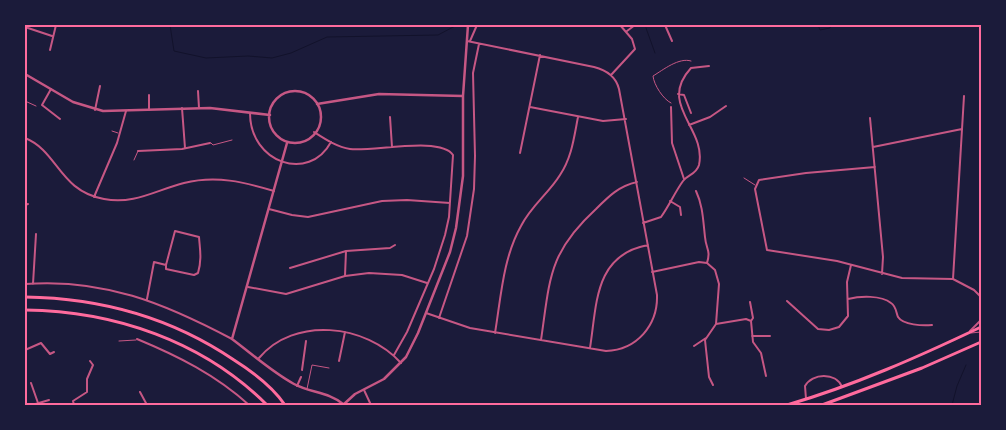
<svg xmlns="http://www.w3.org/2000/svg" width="1006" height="430" font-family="'PT Serif',serif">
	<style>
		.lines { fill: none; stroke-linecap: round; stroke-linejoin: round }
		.stream { stroke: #12122b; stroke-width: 1 }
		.service { stroke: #c65784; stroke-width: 1 }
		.minor { stroke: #c65784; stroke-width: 2 }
		.tertiary { stroke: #c65784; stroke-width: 2.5 }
		.trunk { stroke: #ff6b9d; stroke-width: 3 }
		.neatline { fill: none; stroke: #ff6b9d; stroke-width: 2 }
	</style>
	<rect width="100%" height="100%" fill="#1b1b3a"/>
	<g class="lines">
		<path class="stream" d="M170,25L174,51L206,58L248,56L272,58L291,53L327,37L438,35L457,25
			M818,25L820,30L830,28L831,25
			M646,28L655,53
			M952,405L957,386L966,365"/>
		<path class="service" d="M25,101L36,106
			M671,103C663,99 654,85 653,76C663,70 679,57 691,61
			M112,131L118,133
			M211,143L213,145L232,140
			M134,160L138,151
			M744,178L755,185
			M971,333L981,332
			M119,341L136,340
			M307,389L312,365L329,368"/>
		<path class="minor" d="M665,25L672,41
			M25,27L52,36
			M627,31L635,25
			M470,41L477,25
			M50,50L56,25
			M611,75L635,49L632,39L620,25
			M51,89L42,105L60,119
			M198,91L199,108
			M678,94L684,95L691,113
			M149,95V110
			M530,107L603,121L626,119
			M671,107L672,143L684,179
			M182,108L185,148
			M95,110L100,86
			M250,113C250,163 309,183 331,142
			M390,117L392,147
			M870,118L883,257L882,274
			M689,125L710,117L726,106
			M314,132C325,139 337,147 350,149C372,152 441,136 453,155L449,217L445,235L434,269L407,332L394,355
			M25,138C58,151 59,191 104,199C134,205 156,190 184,183C216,175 244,182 274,191
			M873,147L962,129
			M138,151L182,149L210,143
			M520,153L540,55
			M875,167L806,173L759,180L755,189L767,250L837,261L902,278L953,279L974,290L981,297
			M696,191C703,206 703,220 705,237C706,249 711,250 707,263
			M94,197L117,143L126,111
			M670,201L680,207L681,215
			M25,205L28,204
			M269,209L292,215L308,217L382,201L407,200L450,203
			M643,223L661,217C669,206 675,192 683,181C688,174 696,175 699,165C707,128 657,105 691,68L709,66
			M346,251L390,248L395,245
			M290,268L346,251L345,276
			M652,272L699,262L707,263L715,270L719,284L716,324L705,340L709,377L713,385
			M953,279L964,96
			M25,284C103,278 164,303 232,339
			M33,284L36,234
			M248,287L286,294L345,276L369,273L402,275L427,283
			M147,299L154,262L166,265V269L194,275L198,273C202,259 200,250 199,237L175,231L166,265
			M848,299C860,296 881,295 891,303C896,306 896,312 898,317C903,325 923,326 932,325
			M787,301L818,329L829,330L839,327L848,316L847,282L851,265
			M750,302L753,318L751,321
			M426,313L470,328L606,351C637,350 658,325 657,295L619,89C616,77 606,70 594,67L467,41
			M439,318L467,236L474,189L475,156L473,73L479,44
			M716,324L746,319L751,321L753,342L761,353L766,376
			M970,331L981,320
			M495,333C501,297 503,258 521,226C531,206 549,193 560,175C572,157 574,137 578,117
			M752,336H770
			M137,339C178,356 216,375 249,405
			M541,340C550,279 548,253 596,209C609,196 619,186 637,182
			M694,346L706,338
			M590,348C597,304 594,255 648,245
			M25,350L41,343L50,354L54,352
			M259,358C294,316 366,324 401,363
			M339,361L345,332
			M302,370L306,341
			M31,383L38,403
			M297,386L301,377
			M364,390L371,405
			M140,392L147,405
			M806,399L805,386C812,373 836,372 842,387
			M32,405L49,400
			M74,405L73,401L87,392V379L93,365L90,361"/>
		<path class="tertiary" d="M25,74L73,102L103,111L210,108L270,115
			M269 117a26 26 0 1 1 52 0a26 26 0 1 1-52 0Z
			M317,104L379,94L463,96
			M287,143L232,339C252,354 272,372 294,384C311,393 329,392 343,404
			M343,405L355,394L384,379L406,357L418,333L450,252L456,228L463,176V96L468,25"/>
		<path class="trunk" d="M25,297C100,298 172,318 234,360C253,372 272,386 285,405
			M25,310C114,311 203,341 267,405
			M787,405C855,385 918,357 981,327
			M822,405L922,368L981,342"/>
	</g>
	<rect width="1006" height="430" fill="none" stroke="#1b1b3a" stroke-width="52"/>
	<rect x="26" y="26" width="954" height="378" class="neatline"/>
</svg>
